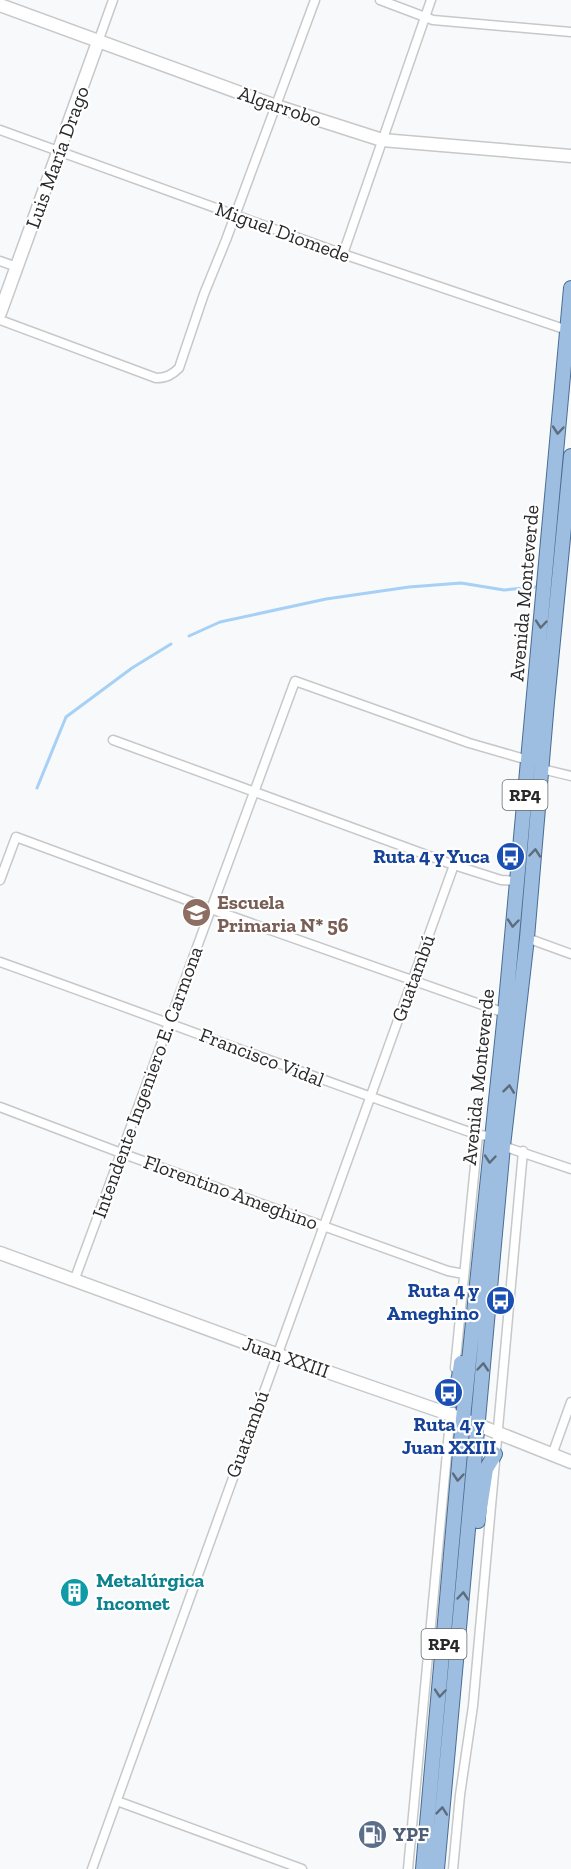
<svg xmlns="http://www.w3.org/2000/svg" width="571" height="1869" font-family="'Zilla Slab',serif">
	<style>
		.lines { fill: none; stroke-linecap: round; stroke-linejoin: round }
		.stream { stroke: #a6d0f6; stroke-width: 3 }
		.street-casing { stroke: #c6c8c9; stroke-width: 11 }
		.secondary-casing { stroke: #c6c8c9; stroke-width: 15 }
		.primary-casing { stroke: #4a6d93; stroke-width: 16 }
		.street { stroke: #fff; stroke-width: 8 }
		.secondary { stroke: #fff; stroke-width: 12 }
		.primary { stroke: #9dbee0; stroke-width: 14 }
		.oneway { stroke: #5d6c7c }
		.labels { text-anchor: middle; stroke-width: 4.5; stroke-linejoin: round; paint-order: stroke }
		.shield { fill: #fff; stroke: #69696a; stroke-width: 1.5 }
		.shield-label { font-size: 18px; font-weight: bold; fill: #29292a }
		.street-label { font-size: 20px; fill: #29292a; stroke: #fff }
		.transit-label { font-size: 20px; font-weight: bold; fill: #164399; stroke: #fff; text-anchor: end }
		.education-label { font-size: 20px; font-weight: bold; fill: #785e54; stroke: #fff; text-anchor: start }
		.culture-label { font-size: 20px; font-weight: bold; fill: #0d838f; stroke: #fff; text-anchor: start }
		.service-label { font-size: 20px; font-weight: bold; fill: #4e5e75; stroke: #fff; text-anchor: start }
	</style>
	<rect width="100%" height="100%" fill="#f7f9fb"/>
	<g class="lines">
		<path class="stream" d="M189,636L220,622L326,599L409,587L461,583L504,590L535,587
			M37,788L66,717L132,668L171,644"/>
		<defs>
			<path id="street" d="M380,0L433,20L571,32
				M98,42L113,0
				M0,130L343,254L567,330
				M343,254L431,0
				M0,261L17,267
				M0,320L156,378C166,378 172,375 179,368L204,294L226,240L315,0
				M113,740L454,865L501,880L516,881
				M542,769L571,776
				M0,880L16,837L211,909L505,1013
				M527,938L571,954
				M0,962C159,1019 318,1079 478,1135L492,1136
				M0,1107L121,1153L448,1271L464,1274
				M503,1146L571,1169
				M74,1281L295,681L469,743L528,760
				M455,1368L478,1135
				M552,1455L571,1402
				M117,1801L302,1869
				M92,1869C214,1535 331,1199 454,865
				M408,1869L451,1410
				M453,1869L460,1795L473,1706L523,1151"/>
			<path id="secondary" d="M0,5L276,106L382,140L571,156
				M0,313L98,42
				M0,1253L276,1354L463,1419L571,1462"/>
			<path id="primary" d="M452,1401L459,1377L461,1363
				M478,1521L486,1469L495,1454
				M423,1869L463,1419L505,1013L571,288
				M437,1869L503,1146L527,938L547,702L571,456"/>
		</defs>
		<use href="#street" class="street-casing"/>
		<use href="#secondary" class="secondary-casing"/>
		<use href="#primary" class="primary-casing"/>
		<use href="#street" class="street"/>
		<use href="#secondary" class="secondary"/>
		<use href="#primary" class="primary"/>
	</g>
	<defs><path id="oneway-chevron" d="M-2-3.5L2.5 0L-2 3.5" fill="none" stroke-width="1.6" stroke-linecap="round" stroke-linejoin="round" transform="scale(1.5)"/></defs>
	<g class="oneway">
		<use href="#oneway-chevron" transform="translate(558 430) rotate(95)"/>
		<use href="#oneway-chevron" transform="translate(541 624) rotate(95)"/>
		<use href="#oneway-chevron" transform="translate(535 853) rotate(-85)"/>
		<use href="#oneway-chevron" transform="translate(513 923) rotate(95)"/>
		<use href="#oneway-chevron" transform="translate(509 1089) rotate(-83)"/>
		<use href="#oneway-chevron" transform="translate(490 1159) rotate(95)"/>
		<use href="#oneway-chevron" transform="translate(483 1367) rotate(-85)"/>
		<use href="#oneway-chevron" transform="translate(458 1477) rotate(95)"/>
		<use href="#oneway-chevron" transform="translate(463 1596) rotate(-85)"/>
		<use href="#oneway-chevron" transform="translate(440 1693) rotate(95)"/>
		<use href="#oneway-chevron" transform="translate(442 1811) rotate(-84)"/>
	</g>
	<defs>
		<symbol id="bus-disc" viewBox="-11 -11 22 22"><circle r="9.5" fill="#1a4fb4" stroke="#fff"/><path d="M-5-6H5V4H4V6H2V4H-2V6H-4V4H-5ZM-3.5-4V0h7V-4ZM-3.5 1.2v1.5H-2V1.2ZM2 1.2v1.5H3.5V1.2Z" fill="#fff"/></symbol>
		<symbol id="school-disc" viewBox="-11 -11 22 22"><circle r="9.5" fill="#8d6e63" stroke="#fff"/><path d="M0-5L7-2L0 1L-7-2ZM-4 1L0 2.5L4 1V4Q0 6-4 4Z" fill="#fff"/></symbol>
		<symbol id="building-disc" viewBox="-11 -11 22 22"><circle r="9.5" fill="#0f9aa8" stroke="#fff"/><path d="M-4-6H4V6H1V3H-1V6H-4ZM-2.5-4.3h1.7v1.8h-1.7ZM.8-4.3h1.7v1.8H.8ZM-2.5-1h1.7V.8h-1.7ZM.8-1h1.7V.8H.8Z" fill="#fff"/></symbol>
		<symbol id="fuel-disc" viewBox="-11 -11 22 22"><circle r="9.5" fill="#5c6f8a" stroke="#fff"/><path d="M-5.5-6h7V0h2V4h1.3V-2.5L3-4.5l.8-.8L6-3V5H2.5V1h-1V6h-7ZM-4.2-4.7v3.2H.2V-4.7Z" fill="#fff"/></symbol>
	</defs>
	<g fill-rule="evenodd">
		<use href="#bus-disc" x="494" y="840" width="33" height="33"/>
		<use href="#school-disc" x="180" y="896" width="33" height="33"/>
		<use href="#bus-disc" x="484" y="1284" width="33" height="33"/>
		<use href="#bus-disc" x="432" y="1376" width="33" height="33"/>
		<use href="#building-disc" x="58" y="1576" width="33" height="33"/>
		<use href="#fuel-disc" x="356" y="1818" width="33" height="33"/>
	</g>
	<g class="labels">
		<g class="shield">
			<rect x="502.5" y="780" width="45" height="30" rx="4.5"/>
			<rect x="421.5" y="1629" width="45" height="30" rx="4.5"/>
		</g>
		<g class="shield-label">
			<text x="525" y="801">RP4</text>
			<text x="444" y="1650">RP4</text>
		</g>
		<g class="street-label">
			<text transform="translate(280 106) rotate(19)" y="7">Algarrobo</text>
			<text transform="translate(57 157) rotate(-70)" y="7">Luis María Drago</text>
			<text transform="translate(283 232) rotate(20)" y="7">Miguel Diomede</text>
			<text transform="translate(524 593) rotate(-85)" y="7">Avenida Monteverde</text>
			<text transform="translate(413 978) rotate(-70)" y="7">Guatambú</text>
			<text transform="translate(262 1057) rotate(21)" y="7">Francisco Vidal</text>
			<text transform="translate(478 1077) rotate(-84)" y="7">Avenida Monteverde</text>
			<text transform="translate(147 1082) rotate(-70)" y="7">Intendente Ingeniero E. Carmona</text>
			<text transform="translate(231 1192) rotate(20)" y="7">Florentino Ameghino</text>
			<text transform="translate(286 1357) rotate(19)" y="7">Juan XXIII</text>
			<text transform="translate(247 1434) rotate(-70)" y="7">Guatambú</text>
		</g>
		<g class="transit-label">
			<text x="490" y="863">Ruta 4 y Yuca</text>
			<text x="479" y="1297">Ruta 4 y<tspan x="479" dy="23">Ameghino</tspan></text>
			<text x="449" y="1431" text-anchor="middle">Ruta 4 y<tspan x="449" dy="23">Juan XXIII</tspan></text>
		</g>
		<g class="education-label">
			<text x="217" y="909">Escuela<tspan x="217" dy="23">Primaria N* 56</tspan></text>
		</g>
		<g class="culture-label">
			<text x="96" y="1587">Metalúrgica<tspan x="96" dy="23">Incomet</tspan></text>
		</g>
		<g class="service-label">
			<text x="393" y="1841">YPF</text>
		</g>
	</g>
</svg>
